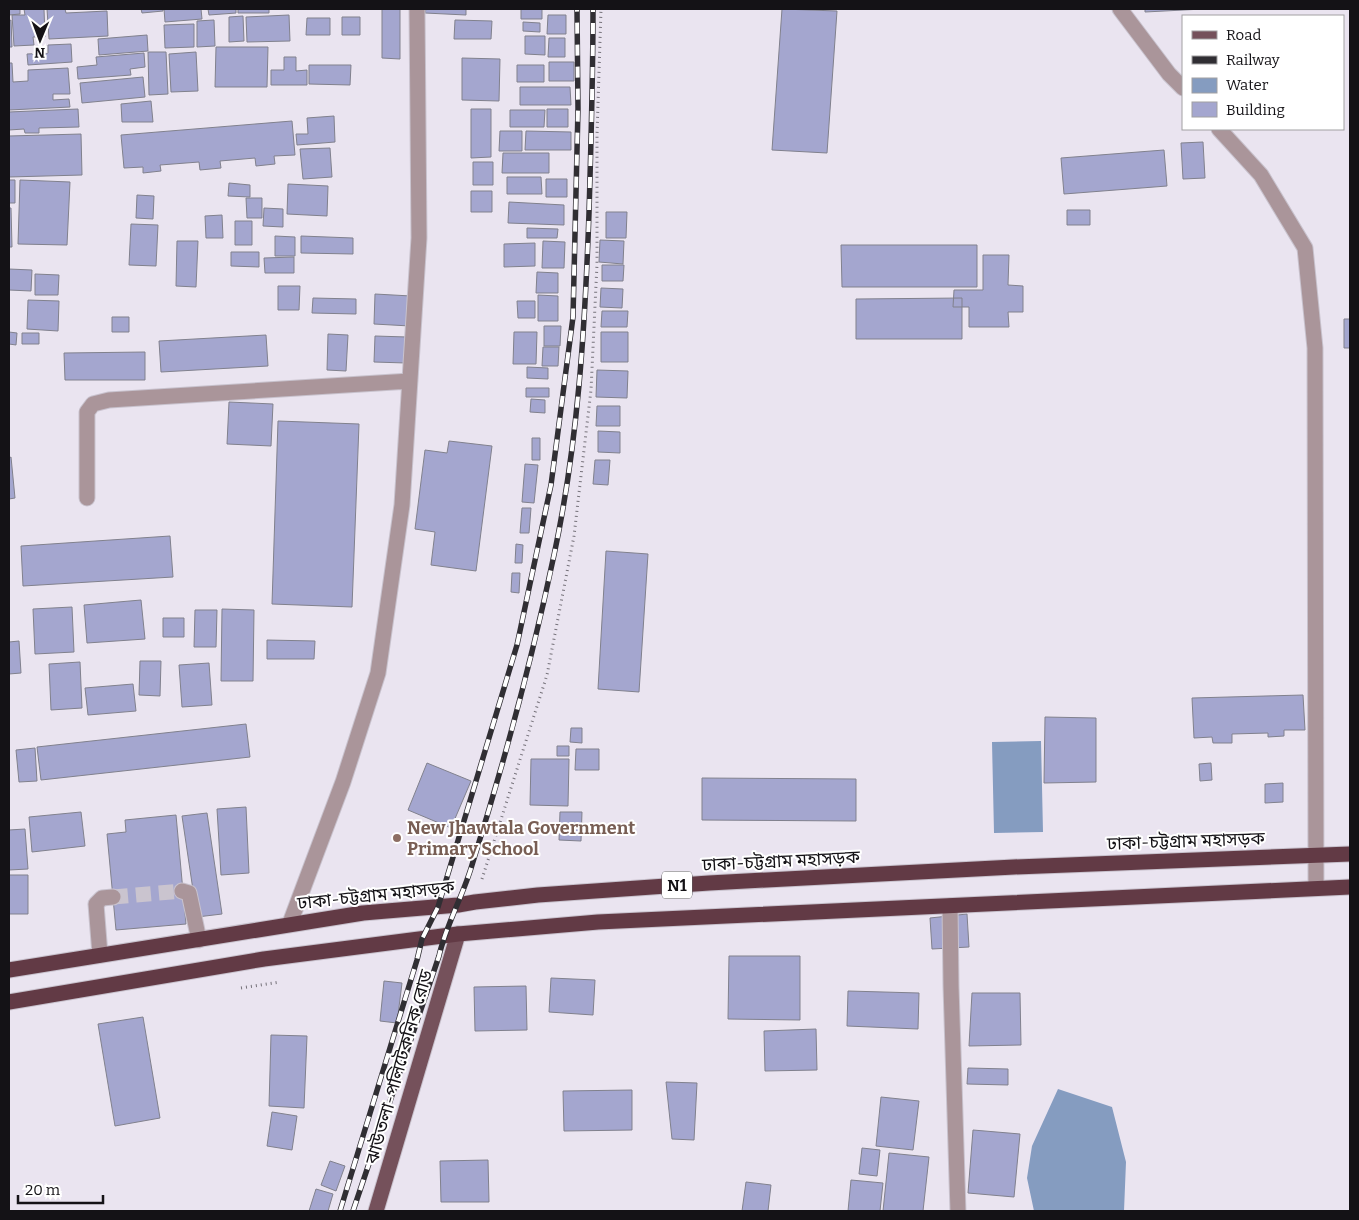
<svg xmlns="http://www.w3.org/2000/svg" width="1359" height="1220" font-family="Bitter,'Noto Sans Bengali',serif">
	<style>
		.water { fill: #859cc0 }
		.building { fill: #a4a6cf; stroke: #81818d }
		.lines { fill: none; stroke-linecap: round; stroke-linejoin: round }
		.minor-tunnel { stroke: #cac4cf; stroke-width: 15; stroke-dasharray: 15 8; stroke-linecap: butt }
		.minor-casing { stroke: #c8c2cd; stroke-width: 17 }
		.major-casing { stroke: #c8c2cd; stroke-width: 17 }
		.highway-casing { stroke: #c8c2cd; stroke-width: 17 }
		.path { stroke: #76727a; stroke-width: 3; stroke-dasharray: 1 4; stroke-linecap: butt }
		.minor { stroke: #aa959a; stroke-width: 15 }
		.major { stroke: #75515b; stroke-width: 15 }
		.highway { stroke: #623a45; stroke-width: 15 }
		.rail-casing { stroke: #302e33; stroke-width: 5.5 }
		.rail { stroke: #fff; stroke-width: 4; stroke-dasharray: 11; stroke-linecap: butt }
		.education-dot { fill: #8d6e63; stroke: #fff; stroke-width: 2 }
		.labels { text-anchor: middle; stroke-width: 4; stroke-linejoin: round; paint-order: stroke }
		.shield { fill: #fff; stroke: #5a595c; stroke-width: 1 }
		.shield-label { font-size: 16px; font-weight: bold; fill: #141216 }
		.education-label { font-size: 18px; font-weight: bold; fill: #785e54; stroke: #fff; text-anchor: start }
		.street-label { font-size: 18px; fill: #141216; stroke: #fff }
	</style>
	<rect width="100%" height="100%" fill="#eae4f0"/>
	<path class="water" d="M1041,741L1043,832L994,833L992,742Z
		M1058,1089L1112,1107L1126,1162L1124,1211H1034L1027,1178L1032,1146Z"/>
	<path class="building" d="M9,9H20V14L9,15Z
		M24,9H44L45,37H33L34,45L14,46L12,15H25Z
		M47,9H65L66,13L107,11L108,36L49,39Z
		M141,9H163V11L142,13Z
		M164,9H201L202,19L165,22Z
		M208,9H236V13L209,15Z
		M238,9H269V13H238Z
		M382,9H400V59L382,58Z
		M426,9H466V15L425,13Z
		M521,9H542V19H521Z
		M782,9L837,11L827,153L772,150Z
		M1145,9H1203L1145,12Z
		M289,15L290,41L247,42L246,17Z
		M548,15H566V34H547Z
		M243,16L244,41L229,42V17Z
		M342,17H360V35H342Z
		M307,18H330V35H306Z
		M11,20L12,47H9V21Z
		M214,20L215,46L197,47V21Z
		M455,20L492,21L491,39H454Z
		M523,22L540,23V32L523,31Z
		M194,24V47L165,48L164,25Z
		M147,35L148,51L99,55L98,39Z
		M525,36H545V55L525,54Z
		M549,38H565V57H548Z
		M71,44L72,62L28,65L27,54L48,53V45Z
		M216,47H268L267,87H215Z
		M148,52H166L168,94L149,95Z
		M196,52L198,91L171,92L169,54Z
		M144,53L145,67L130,69L131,75L78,79L77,67L97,65L96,57Z
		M284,57H296V71L307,70V85H271V70H284Z
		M462,58L500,59L499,101L462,100Z
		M549,62H574V81H549Z
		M9,63H12L13,82L28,81V70L68,68L70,94H53V100L69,99L70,107L9,110Z
		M309,65H351L350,85L309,84Z
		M517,65H544V82H517Z
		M143,77L145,97L82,103L80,83Z
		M520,87H570L571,105H520Z
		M151,101L153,122H122L121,104Z
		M78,109L79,127L39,128V133H25L24,129L9,130V112Z
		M471,109H491V157L471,158Z
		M547,109H568V127H547Z
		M510,110H545L544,127H510Z
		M334,116L335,142L297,145L296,134H308L307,118Z
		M292,121L295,155L274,156L275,164L256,166L255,158L220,161L221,168L200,170L199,162L160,165L161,171L143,173V167L124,168L121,135Z
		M500,131H522V151H499Z
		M526,131L571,132V150H525Z
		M81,134L82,175L9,177V136Z
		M1203,142L1205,178L1183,179L1181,143Z
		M330,148L332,177L303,179L300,149Z
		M1164,150L1167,186L1064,194L1061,158Z
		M503,153H549V173H502Z
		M473,162H493V185H473Z
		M507,177H541L542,194H507Z
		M546,179H567V197H546Z
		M9,180H15V203H9Z
		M20,180L70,182L67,245L18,244Z
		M229,183L250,185V197L228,196Z
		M288,184L328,186L327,216L287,214Z
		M471,191H492V212H471Z
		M137,195L154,196L153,219L136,218Z
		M246,198H262V218H247Z
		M509,202L564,205V225L508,223Z
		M9,208H11L12,247H9Z
		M264,208L283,209V227L263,226Z
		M1067,210H1090V225H1067Z
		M606,212H627L626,238H606Z
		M222,215L223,238H206L205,216Z
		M235,221H252V245H235Z
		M131,224L158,225L156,266L129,265Z
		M527,228L558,229L557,238H527Z
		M275,236L295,237V256H275Z
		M301,236L353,238V254L301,253Z
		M600,240L624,241L623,264L599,262Z
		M177,241H198L196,287L176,286Z
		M543,241L565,242L564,268H542Z
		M535,243V266L504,267V244Z
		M841,245H977V287H842Z
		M231,252H259V267L231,266Z
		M983,255H1009L1008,285L1023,286V312H1008L1009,327H969V307H953L954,290H983Z
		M294,257V273H265L264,258Z
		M602,265H624L623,281H602Z
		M9,269L32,270L31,291L9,290Z
		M537,272L558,273V293H536Z
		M35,274L59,275L58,295H35Z
		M278,286H300L299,310H278Z
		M601,288L623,289L622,308L600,307Z
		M375,294L411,296L410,326L374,324Z
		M538,295L558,296V321H538Z
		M313,298L356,299V314L312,313Z
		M962,298V339H856V299Z
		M28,300L59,301L58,331L27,329Z
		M517,301H535V318H518Z
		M602,311H628L627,327H601Z
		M112,317H129V332H112Z
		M1344,319H1350V348H1344Z
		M544,326H561L560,346H544Z
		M9,332L17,333L16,345L9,344Z
		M514,332H537L536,364H513Z
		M601,332H628V362H601Z
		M22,333H39V344H22Z
		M328,334L348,335L346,371L327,370Z
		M266,335L268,366L161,372L159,341Z
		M375,336L407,337L406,363L374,362Z
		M543,347H559L558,366H542Z
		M145,352V380H65L64,353Z
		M527,367L548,368V379L527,378Z
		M597,370L628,371L627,398L596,397Z
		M526,388H549V397H526Z
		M531,399L545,400V413L530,412Z
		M229,402L273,404L271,446L227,444Z
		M597,406H620V426H596Z
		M278,421L359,424L352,607L272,604Z
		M598,431L620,432V453L598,452Z
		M532,438H540V460H532Z
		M449,441L492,446L476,571L431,565L435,532L415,529L425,450L447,453Z
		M11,457L15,498L9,499V458Z
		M595,460H610L608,485L593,484Z
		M525,464L538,465L534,503L522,502Z
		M522,508H531L529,533H520Z
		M170,536L173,577L23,586L21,546Z
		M516,544L523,545L522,563H515Z
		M606,551L648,554L639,692L598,689Z
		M512,573H520L519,593L511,592Z
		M141,600L145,639L87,643L84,605Z
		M72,607L74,652L35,654L33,609Z
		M222,609L254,610L253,681H221Z
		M195,610H217L216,647H194Z
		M163,618H184V637H163Z
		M267,640L315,641L314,659H267Z
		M19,641L21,673L9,674V642Z
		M140,661H161L160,696L139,695Z
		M80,662L82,708L51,710L49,664Z
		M209,663L212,705L182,707L179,665Z
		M133,684L136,711L88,715L85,688Z
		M1303,695L1305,730H1284V736L1268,737V733L1232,734V743H1213L1212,737L1194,738L1192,698Z
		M1045,717L1096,718V782L1044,783Z
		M246,724L250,757L41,780L37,747Z
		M571,728H582V743L570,742Z
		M557,746H569V756H557Z
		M35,748L37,781L19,782L16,750Z
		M576,749H599V770H575Z
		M531,759H569L568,806L530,805Z
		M427,763L471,781L451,828L408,810Z
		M1211,763L1212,780L1200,781L1199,764Z
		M702,778L856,779V821L702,820Z
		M1283,783V802L1265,803V784Z
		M246,807L249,873L221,875L217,809Z
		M81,812L85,846L32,852L29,817Z
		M560,812H582L581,841L559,840Z
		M207,813L222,914L197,917L182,816Z
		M176,815L186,924L116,930L107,834L126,832L125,820Z
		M25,829L28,869L9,870V830Z
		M9,875H28V914H9Z
		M967,914L969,947L932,949L930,918Z
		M729,956H800V1020L728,1019Z
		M551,978L595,980L593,1015L549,1012Z
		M384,981L402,983L397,1023L380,1021Z
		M526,986L527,1030L475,1031L474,987Z
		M848,991L919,993L918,1029L847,1026Z
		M972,993H1020L1021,1045L969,1046Z
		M143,1017L160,1118L115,1126L98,1024Z
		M816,1029L817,1070L765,1071L764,1031Z
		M271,1035L307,1036L304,1108L269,1106Z
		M968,1068L1008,1069V1085L967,1084Z
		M666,1082L697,1083L694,1140L672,1139Z
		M632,1090V1130L564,1131L563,1091Z
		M881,1097L919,1101L913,1150L876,1146Z
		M272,1112L297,1116L292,1150L267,1146Z
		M973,1130L1020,1134L1014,1197L968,1193Z
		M862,1148L880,1150L877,1176L859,1174Z
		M889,1153L929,1157L923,1211H883Z
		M488,1160L489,1202H441L440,1161Z
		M330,1161L345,1166L336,1191L321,1185Z
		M851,1180L883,1183L880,1211H848Z
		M746,1182L771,1185L768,1211H742Z
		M316,1189L333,1194L328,1211H309Z"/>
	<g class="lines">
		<path class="minor-tunnel" d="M113,897L182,891"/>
		<defs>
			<path id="minor" d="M1120,9L1169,74L1183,88
				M1219,129L1261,175L1305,248L1315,348L1316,888
				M87,498V412L93,404L109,400L410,381
				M182,891L189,893L199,940
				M950,906L951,986L958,1211
				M290,923L343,782L378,673L402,505L419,238L417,9
				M100,955L96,904L102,898L113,897"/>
			<path id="major" d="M376,1211L458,934"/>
			<path id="highway" d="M9,970L363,913L458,905L475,902L538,895L709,883L1014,867L1350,854
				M9,1002L264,959L458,934L598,922L1350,887"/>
		</defs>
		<use href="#minor" class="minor-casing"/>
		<use href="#major" class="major-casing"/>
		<use href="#highway" class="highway-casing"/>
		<path class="path" d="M482,879L547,675L574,536L591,390L597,264V135L601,9
			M241,988L280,982"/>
		<use href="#minor" class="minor"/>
		<use href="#major" class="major"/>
		<use href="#highway" class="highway"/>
		<defs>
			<path id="rail" d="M340,1211L417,960L422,939L438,907L517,645L551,485L573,317L578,109L577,9
				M353,1211L439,956C446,925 463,896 472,865C504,763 532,660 554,555C578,443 585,328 589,213C591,145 593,77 593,9"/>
		</defs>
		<use href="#rail" class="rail-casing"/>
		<use href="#rail" class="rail"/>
	</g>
	<circle class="education-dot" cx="397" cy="838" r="5"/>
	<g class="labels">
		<rect class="shield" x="662" y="871.5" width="30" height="27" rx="4"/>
		<g class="shield-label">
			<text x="677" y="891">N1</text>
		</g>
		<g class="education-label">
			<text x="407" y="834">New Jhawtala Government<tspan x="407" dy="21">Primary School</tspan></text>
		</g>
		<g class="street-label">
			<text transform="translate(1186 841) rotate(-2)" y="6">ঢাকা-চট্টগ্রাম মহাসড়ক</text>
			<text transform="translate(781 861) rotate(-3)" y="6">ঢাকা-চট্টগ্রাম মহাসড়ক</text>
			<text transform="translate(376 895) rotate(-6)" y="6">ঢাকা-চট্টগ্রাম মহাসড়ক</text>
			<text transform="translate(399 1067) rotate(-74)" y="6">ঝাউতলা-পলিটেকনিক রোড</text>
		</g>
	</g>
	<rect width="1359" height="1220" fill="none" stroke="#141216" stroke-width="20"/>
	<rect x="1182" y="15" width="162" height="115" fill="#ffffff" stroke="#a1a0a2"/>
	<rect x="1192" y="31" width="25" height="8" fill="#75515b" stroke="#a1a0a2"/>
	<text x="1226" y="40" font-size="15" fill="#141216">Road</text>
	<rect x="1192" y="56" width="25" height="8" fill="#302e33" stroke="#a1a0a2"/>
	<text x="1226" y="65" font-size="15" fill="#141216">Railway</text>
	<rect x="1192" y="78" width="25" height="15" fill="#859cc0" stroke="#a1a0a2"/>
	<text x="1226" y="90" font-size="15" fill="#141216">Water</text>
	<rect x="1192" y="102" width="25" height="15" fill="#a4a6cf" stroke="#a1a0a2"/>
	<text x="1226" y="115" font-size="15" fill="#141216">Building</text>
	<g transform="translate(40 40) rotate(181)" stroke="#ffffff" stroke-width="4" paint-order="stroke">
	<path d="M0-4L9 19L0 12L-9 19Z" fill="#141216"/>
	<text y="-8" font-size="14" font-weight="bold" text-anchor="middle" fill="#141216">N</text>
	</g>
	<path d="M18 1195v8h85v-8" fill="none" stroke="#141216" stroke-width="2.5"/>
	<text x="25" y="1195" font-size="15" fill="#141216" stroke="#ffffff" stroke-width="4" paint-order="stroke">20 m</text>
</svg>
